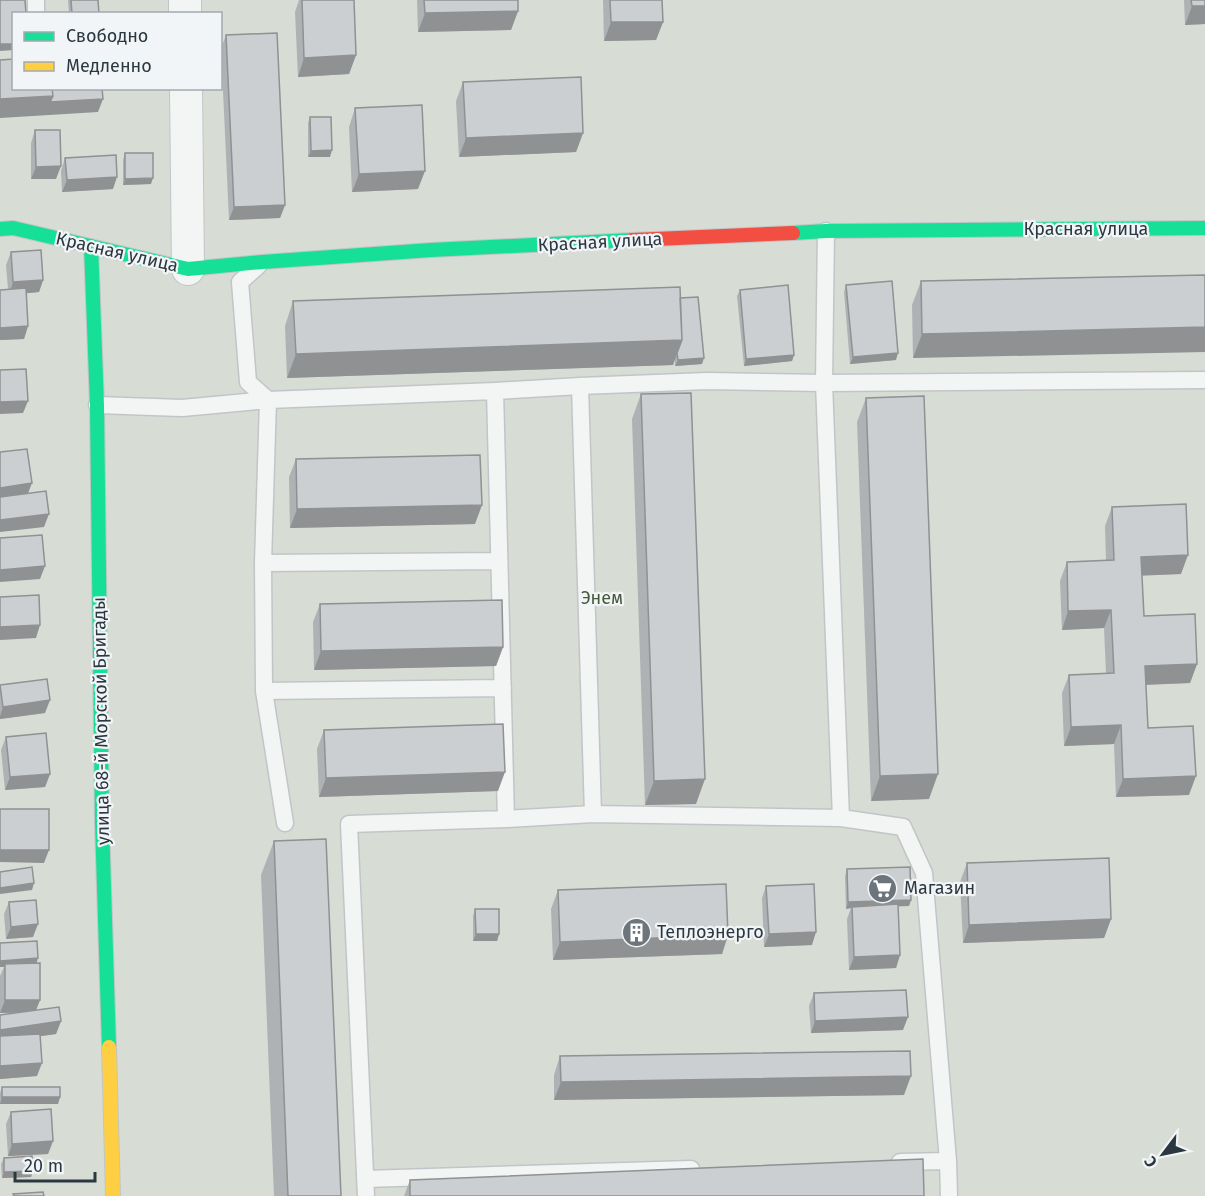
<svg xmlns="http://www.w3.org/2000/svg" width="1205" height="1196" font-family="'Fira Sans',sans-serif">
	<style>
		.green { fill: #d7dcd5; fill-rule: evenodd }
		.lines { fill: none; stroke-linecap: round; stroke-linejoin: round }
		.lane-casing { stroke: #c2c5c7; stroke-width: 19 }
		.street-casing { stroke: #c2c5c7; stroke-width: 34 }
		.fast-casing { stroke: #c2c5c7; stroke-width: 16 }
		.slow-casing { stroke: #c2c5c7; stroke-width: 16 }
		.jam-casing { stroke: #c2c5c7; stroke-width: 16 }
		.lane { stroke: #f3f5f5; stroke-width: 16 }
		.street { stroke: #f3f5f5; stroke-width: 32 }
		.fast { stroke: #16e098; stroke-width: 14 }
		.slow { stroke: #ffcf43; stroke-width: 14 }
		.jam { stroke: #f24e42; stroke-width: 14 }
		.wall { fill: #afb2b4 }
		.shaded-wall { fill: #8f9192 }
		.building { fill: #cccfd1; stroke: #8f9192; stroke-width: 1.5 }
		.labels { text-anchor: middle; stroke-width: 4.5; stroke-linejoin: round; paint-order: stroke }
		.street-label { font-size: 18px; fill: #2c3840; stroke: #f2f5f7 }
		.park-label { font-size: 18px; fill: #495a3b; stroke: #f2f5f7 }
		.poi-label { font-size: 18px; fill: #2c3840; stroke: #f2f5f7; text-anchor: start }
	</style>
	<rect width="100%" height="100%" fill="#e4e7e9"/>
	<path class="green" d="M0,0H1205V1196H0ZM14,14H220V88H14Z"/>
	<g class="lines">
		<defs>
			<path id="lane" d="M36,0V14
				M826,231L824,383L841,818L903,827L924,873L948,1161L949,1196
				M258,266L240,282L248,382L268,400L263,563L264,691L285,823
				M580,386L593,814
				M495,391L506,819
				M97,405L182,408L268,400L495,391L580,386L707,381L824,383L1205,380
				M263,563L499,561
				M264,691L503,688
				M900,1162L948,1161
				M365,1179L691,1169
				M366,1196L349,824L506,819L593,814L841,818"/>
			<path id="street" d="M185,0V14
				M186,88L188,269"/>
			<path id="fast" d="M0,229L13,228L188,269L262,262L431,250L632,240
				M793,233L826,231L1205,228
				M91,246L97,405L102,823L109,1047"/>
			<path id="slow" d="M109,1047L113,1196"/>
			<path id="jam" d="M632,240L793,233"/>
		</defs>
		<use href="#lane" class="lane-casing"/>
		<use href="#street" class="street-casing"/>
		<use href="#fast" class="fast-casing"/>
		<use href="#slow" class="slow-casing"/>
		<use href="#jam" class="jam-casing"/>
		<use href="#lane" class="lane"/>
		<use href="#street" class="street"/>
		<use href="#fast" class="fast"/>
		<use href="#slow" class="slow"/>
		<use href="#jam" class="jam"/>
	</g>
	<path class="wall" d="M68,0H98L99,14H69Z
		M299,0H354L356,55L349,74L298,77L295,12Z
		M417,0H518V11L511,30L418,32Z
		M603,0H662L663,22L656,40L604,41Z
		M1184,0H1205V24L1185,25Z
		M226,35L285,205L280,218L229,220L221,48Z
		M463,82L583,133L576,152L459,157L456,101Z
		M355,108L418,189L352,192L349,127Z
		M310,117L330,157H308V123Z
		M35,130L56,179H31V143Z
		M125,153L151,184L123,185V160Z
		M65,158L113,189L62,192L61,171Z
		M11,252L43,280L39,292L26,293L28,326L24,339L0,340V290L8,289L6,265Z
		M1205,275L913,358L912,305L921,281Z
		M846,285L896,360L850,364L844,292Z
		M740,290L794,355L792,361L744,366L737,296Z
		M680,298L702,364L675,366V359L673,365L287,378L285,326L293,301Z
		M641,394L696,804L645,805L632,419Z
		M866,398L929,799L871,801L857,422Z
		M296,459L475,524L290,528L289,477Z
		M1112,507L1181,574L1142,575L1144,616L1197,664L1190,683L1146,685L1148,728L1189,795L1116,797L1114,744L1064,746L1062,693L1069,675L1106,673L1104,628L1062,630L1060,581L1067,562L1106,561L1105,526Z
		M320,604L503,647L496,666L314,670L313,622Z
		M0,685L45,713L0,719Z
		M324,730L498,791L319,797L317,749Z
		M6,737L50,774L45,787L5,790L1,750Z
		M274,841L341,1196H274L261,875Z
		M967,863L1111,919L1104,938L963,943L960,882Z
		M847,869L911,900L909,906H898L900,955L896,968L849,970L847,919L851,908L846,909L845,876Z
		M766,886L812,945L764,947L762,898Z
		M558,890L728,935L722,954L553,960L551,909Z
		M9,902L33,937L6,939L4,914Z
		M475,909L499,934L497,941H473V916Z
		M0,943L36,963L40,1000L36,1011L61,1021L56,1034L40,1036L37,1076L0,1079V1015L21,1013H0V976L4,967H0Z
		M814,993L903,1030L811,1033L809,1006Z
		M560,1056L904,1095L554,1100V1075Z
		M2,1087L60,1097L58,1104H0V1093Z
		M11,1112L53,1141L48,1154L8,1156L6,1124Z
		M4,1158L33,1171L31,1177L2,1178L1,1164Z
		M410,1180L924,1196H404Z"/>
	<path class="shaded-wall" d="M1192,6H1205V24L1185,25Z
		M518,11L511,30L418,32L425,13Z
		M611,22H663L656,40L604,41Z
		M0,44H14V50L0,51Z
		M356,55L349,74L298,77L304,58Z
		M53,96L103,99L98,112L0,118V99Z
		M583,133L576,152L459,157L466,138Z
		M332,150L330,157H308L311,151Z
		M61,166L56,179H31L36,167Z
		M425,171L418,189L352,192L359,174Z
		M117,177L113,189L62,192L67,180Z
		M153,178L151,184L123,185L125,179Z
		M285,205L280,218L229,220L234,207Z
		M43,280L39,292L9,295L13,282Z
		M28,326L24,339L0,340V328Z
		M1205,327V352L913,358L922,334Z
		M682,340L673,365L287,378L296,354Z
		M898,353L896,360L850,364L853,357Z
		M794,355L792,361L744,366L746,359Z
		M704,358L702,364L675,366L678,360Z
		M28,401L23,413L0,414V402Z
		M32,483L27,496L0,500V488Z
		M482,505L475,524L290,528L297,509Z
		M49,514L44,527L0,532V520Z
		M1188,555L1181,574L1134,576L1141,557Z
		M45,566L40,579L0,582V570Z
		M1111,610L1104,628L1062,630L1068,611Z
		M40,625L36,638L0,640V627Z
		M503,647L496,666L314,670L321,651Z
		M1197,664L1190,683L1138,685L1145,666Z
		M50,700L45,713L0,719V716L3,707Z
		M1121,725L1114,744L1064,746L1071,727Z
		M505,772L498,791L319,797L326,778Z
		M50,774L45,787L5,790L10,777Z
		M938,774L929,799L871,801L880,776Z
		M1196,776L1189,795L1116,797L1123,779Z
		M705,779L696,804L645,805L654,781Z
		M0,850H49L44,863L0,862Z
		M34,883L32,890L0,894V888Z
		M911,900L909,906L852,908V907L851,908L846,909L848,902Z
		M1111,919L1104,938L963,943L969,925Z
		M38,924L33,937L6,939L11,927Z
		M816,932L812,945L764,947L769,934Z
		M476,934H499L497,941H473Z
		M728,935L722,954L553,960L560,942Z
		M900,955L896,968L849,970L854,957Z
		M38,958L36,965L5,964L4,967H0V961Z
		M5,1000H40L35,1012L0,1013Z
		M908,1017L903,1030L811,1033L815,1021Z
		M61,1021L56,1034L0,1042V1030Z
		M42,1063L37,1076L0,1079V1066Z
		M911,1076L904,1095L554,1100L561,1082Z
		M2,1097H60L58,1104H0Z
		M53,1141L48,1154L8,1156L12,1144Z
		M33,1171L31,1177L2,1178L4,1172Z"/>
	<path class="building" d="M0,0H25L26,14H14V44H0Z
		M71,0H98L99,14H72Z
		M302,0H354L356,55L304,58Z
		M424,0H518V11L425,13Z
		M610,0H662L663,22H611Z
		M1191,0H1205V6H1192Z
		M277,33L285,205L234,207L226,35Z
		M14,59V88H52L53,96L0,99V60Z
		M581,77L583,133L466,138L463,82Z
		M52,88H102L103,99L50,102L53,96Z
		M422,105L425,171L359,174L355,108Z
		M310,117H331L332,150L311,151Z
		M35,130H60L61,166L36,167Z
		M125,153H153V178L125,179Z
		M116,155L117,177L67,180L65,158Z
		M41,250L43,280L13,282L11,252Z
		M1205,275V327L922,334L921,281Z
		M892,281L898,353L853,357L846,285Z
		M788,285L794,355L746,359L740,290Z
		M680,287L682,340L296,354L293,301Z
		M26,288L28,326L0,328V290Z
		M698,297L704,358L678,360L677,353L682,340L680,298Z
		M26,369L28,401L0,402V370Z
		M691,393L705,779L654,781L641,394Z
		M924,396L938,774L880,776L866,398Z
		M27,449L32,483L0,488V452Z
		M480,455L482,505L297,509L296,459Z
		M46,491L49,514L0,520V497Z
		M1186,504L1188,555L1141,557L1144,616L1195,614L1197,664L1145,666L1148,728L1193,726L1196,776L1123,779L1121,725L1071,727L1069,675L1114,673L1111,610L1068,611L1067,562L1114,560L1112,507Z
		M42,535L45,566L0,570V538Z
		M39,595L40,625L0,627V597Z
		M502,600L503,647L321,651L320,604Z
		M47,679L50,700L3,707L0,685Z
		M503,724L505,772L326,778L324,730Z
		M46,733L50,774L10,777L6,737Z
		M0,809H49V850H0Z
		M326,839L341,1196H288L274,841Z
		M1109,858L1111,919L969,925L967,863Z
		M32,867L34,883L0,888V872Z
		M910,867L911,900L848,902L847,869Z
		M726,884L728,935L560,942L558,890Z
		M814,884L816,932L769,934L766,886Z
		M36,900L38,924L11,927L9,902Z
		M898,904L900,955L854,957L852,907Z
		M475,909H499V934H476Z
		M37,941L38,958L0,961V943Z
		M40,963V1000H5V964Z
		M906,990L908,1017L815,1021L814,993Z
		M59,1007L61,1021L0,1030V1015Z
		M40,1034L42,1063L0,1066V1036Z
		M910,1051L911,1076L561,1082L560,1056Z
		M2,1087H60V1097H2Z
		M51,1109L53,1141L12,1144L11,1112Z
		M32,1156L33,1171L4,1172V1158Z
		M923,1159L924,1196H410V1180Z
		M43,1192L44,1196H14L13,1194Z"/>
	<defs>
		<symbol id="supermarket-disc" viewBox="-11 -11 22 22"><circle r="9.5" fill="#6c757b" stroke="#f2f5f7"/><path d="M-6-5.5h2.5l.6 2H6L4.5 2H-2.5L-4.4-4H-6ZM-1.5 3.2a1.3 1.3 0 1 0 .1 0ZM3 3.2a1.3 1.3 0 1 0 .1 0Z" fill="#fff"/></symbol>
		<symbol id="building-disc" viewBox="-11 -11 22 22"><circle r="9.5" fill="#6c757b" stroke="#f2f5f7"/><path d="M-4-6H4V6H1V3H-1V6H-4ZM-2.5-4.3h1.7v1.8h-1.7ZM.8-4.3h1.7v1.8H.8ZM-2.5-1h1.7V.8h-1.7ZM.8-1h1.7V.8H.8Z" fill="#fff"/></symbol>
	</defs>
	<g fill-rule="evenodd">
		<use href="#supermarket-disc" x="866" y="872" width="33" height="33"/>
		<use href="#building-disc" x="620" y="916" width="33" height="33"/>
	</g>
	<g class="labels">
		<g class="street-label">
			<text x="1086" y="235">Красная улица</text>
			<text transform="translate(600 242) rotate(-3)" y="6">Красная улица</text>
			<text transform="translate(117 252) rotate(13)" y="6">Красная улица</text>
			<text transform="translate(101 721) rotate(-91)" y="6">улица 68-й Морской Бригады</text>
		</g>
		<g class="park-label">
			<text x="602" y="604">Энем</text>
		</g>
		<g class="poi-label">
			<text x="904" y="894">Магазин</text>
			<text x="657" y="938">Теплоэнерго</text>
		</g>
	</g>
	<rect x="12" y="12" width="210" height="78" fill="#f2f5f7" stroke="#a3a9ae" stroke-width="1.5"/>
	<rect x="24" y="32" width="30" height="9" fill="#16e098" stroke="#a3a9ae" stroke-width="1.5"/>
	<text x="66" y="42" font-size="18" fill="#2c3840">Свободно</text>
	<rect x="24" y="62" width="30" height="9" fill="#ffcf43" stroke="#a3a9ae" stroke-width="1.5"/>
	<text x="66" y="72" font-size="18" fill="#2c3840">Медленно</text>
	<g transform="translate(1163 1154) rotate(238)" stroke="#f2f5f7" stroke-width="4.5" paint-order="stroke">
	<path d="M0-4.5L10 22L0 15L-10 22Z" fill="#2c3840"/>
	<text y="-9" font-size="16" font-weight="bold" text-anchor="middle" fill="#2c3840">С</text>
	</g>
	<path d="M15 1172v9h80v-9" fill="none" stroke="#2c3840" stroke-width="3"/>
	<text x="24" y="1172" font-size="18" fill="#2c3840" stroke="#f2f5f7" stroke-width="4.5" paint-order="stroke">20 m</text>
</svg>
